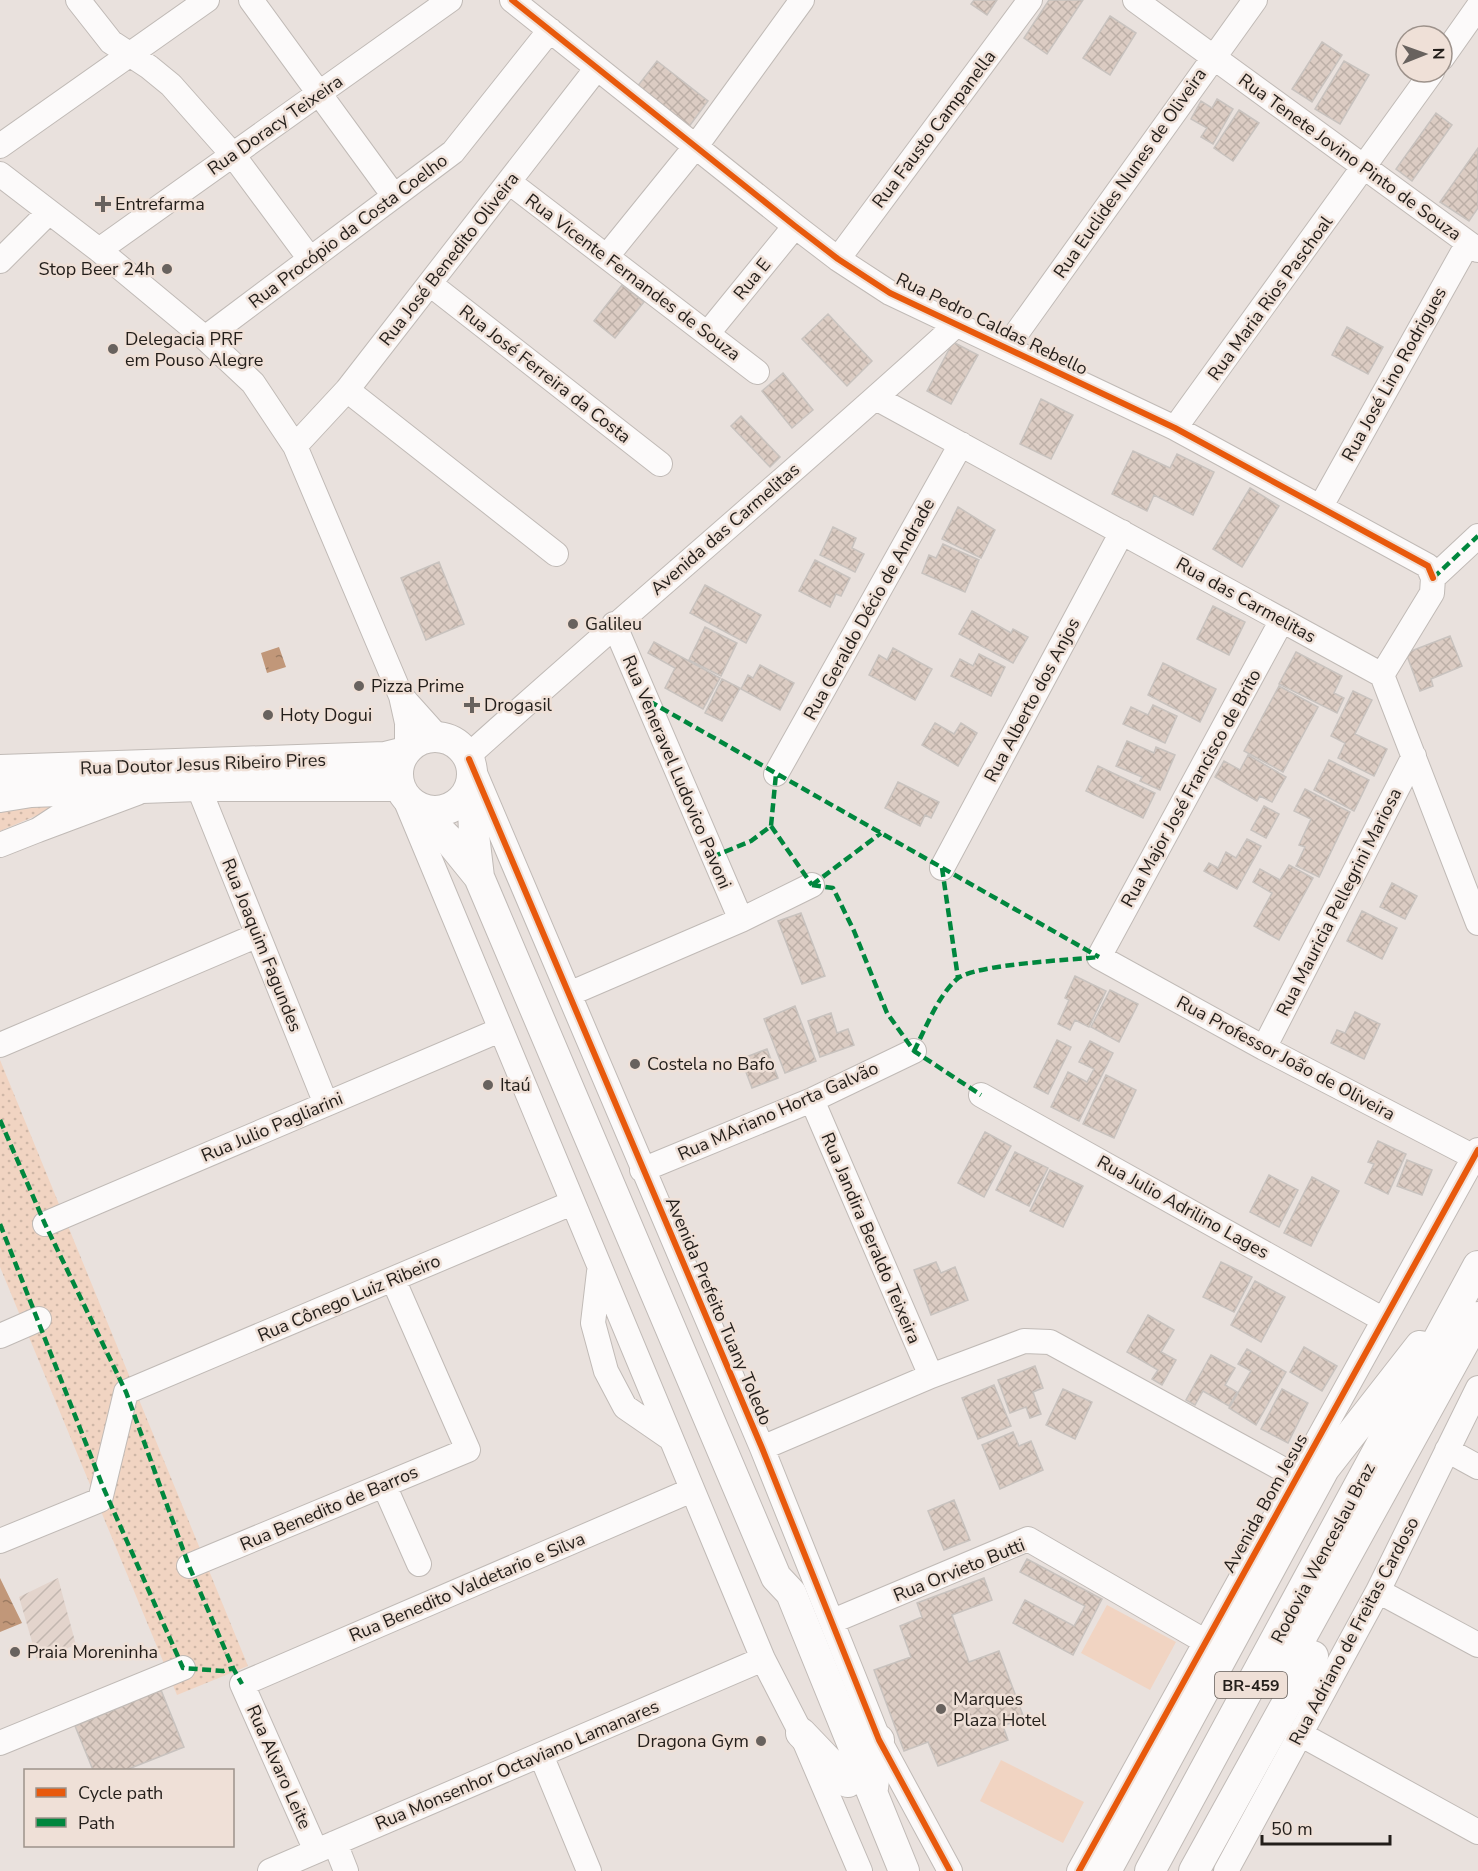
<svg xmlns="http://www.w3.org/2000/svg" width="1478" height="1871" font-family="'Nunito Sans',sans-serif">
	<style>
		.industrial { fill: url(#industrial-furrows) }
		.green { fill: url(#green-dots) }
		.pitch { fill: #f1d4c2 }
		.water { fill: url(#water-ripples) }
		.building { fill: url(#building-cross-hatch); stroke: #c8c2be; stroke-width: 1.5 }
		.lines { fill: none; stroke-linecap: round; stroke-linejoin: round }
		.minor-casing { stroke: #c0bab6; stroke-width: 26 }
		.major-casing { stroke: #c0bab6; stroke-width: 32 }
		.minor { stroke: #fcfafa; stroke-width: 24 }
		.major { stroke: #fcfafa; stroke-width: 30 }
		.quiet { stroke: #00873e; stroke-width: 4.5; stroke-dasharray: 9 4.5; stroke-linecap: butt }
		.cycleway-casing { stroke: #efe0d7; stroke-width: 10 }
		.cycleway { stroke: #e8590c; stroke-width: 6 }
		.poi-dot { fill: #68625e; stroke: #efe0d7; stroke-width: 2 }
		.labels { text-anchor: middle; stroke-width: 5; stroke-linejoin: round; paint-order: stroke }
		.shield { fill: #efe0d7; stroke: #605853; stroke-width: 1.5 }
		.shield-label { font-size: 16px; font-weight: bold; fill: #231e1a }
		.street-label { font-size: 18px; fill: #231e1a; stroke: #efe0d7 }
		.poi-label { font-size: 18px; fill: #231e1a; stroke: #efe0d7; text-anchor: start }
	</style>
	<defs>
		<pattern id="industrial-furrows" width="10" height="10" patternUnits="userSpaceOnUse" patternTransform="scale(1.5)"><rect width="10" height="10" fill="#e3d4cc"/><path d="M-1 1l2-2M0 10L10 0M9 11l2-2" fill="none" stroke="#c2b6af"/></pattern>
		<pattern id="green-dots" width="8" height="8" patternUnits="userSpaceOnUse" patternTransform="scale(1.5)"><rect width="8" height="8" fill="#f1d4c2"/><path d="M2 2h.1M6 6h.1" fill="none" stroke="#ceb6a6" stroke-width="1.8" stroke-linecap="round"/></pattern>
		<pattern id="water-ripples" width="26" height="14" patternUnits="userSpaceOnUse" patternTransform="scale(1.5)"><rect width="26" height="14" fill="#c19779"/><path d="M2 4q2-2 4 0t4 0M15 11q2-2 4 0t4 0" fill="none" stroke="#9c7b62"/></pattern>
		<pattern id="building-cross-hatch" width="8" height="8" patternUnits="userSpaceOnUse" patternTransform="scale(1.5)"><rect width="8" height="8" fill="#dcccc3"/><path d="M0 0l8 8M0 8l8-8" fill="none" stroke="#bcafa7"/></pattern>
	</defs>
	<rect width="100%" height="100%" fill="#e9e1dd"/>
	<path class="industrial" d="M58,1578L76,1645L37,1659L19,1597Z"/>
	<path class="green" d="M53,804L52,809L0,831V810Z
		M0,1060L248,1666L177,1695L0,1267Z"/>
	<path class="pitch" d="M1107,1605L1176,1642L1150,1690L1081,1653Z
		M1001,1760L1084,1802L1063,1843L980,1801Z"/>
	<path class="water" d="M279,647L286,667L267,673L261,653Z
		M0,1578L22,1623L0,1632Z"/>
	<path class="building" d="M974,0H997L987,15L971,4Z
		M1049,0H1083L1047,54L1024,38Z
		M1110,16L1136,33L1110,75L1083,58Z
		M1322,42L1342,55L1312,102L1292,89Z
		M657,61L708,101L685,132L633,92Z
		M1344,61L1369,75L1340,124L1315,109Z
		M1217,99L1233,109L1213,144L1201,137L1207,128L1191,119L1201,101L1212,108Z
		M1239,110L1259,123L1233,161L1214,148Z
		M1436,113L1452,125L1412,181L1396,169Z
		M1478,148V208L1469,221L1440,202Z
		M622,285L644,302L615,338L594,321Z
		M828,314L872,361L847,386L802,339Z
		M1347,327L1383,347L1368,374L1332,355Z
		M953,342L978,355L951,404L927,391Z
		M783,373L813,410L792,428L762,391Z
		M1041,399L1073,415L1051,459L1020,444Z
		M741,416L780,457L770,467L731,426Z
		M1133,451L1170,468L1177,454L1214,472L1193,515L1154,495L1147,511L1112,494Z
		M1250,488L1279,506L1242,567L1213,549Z
		M958,507L995,530L981,558L942,539Z
		M833,527L856,538L852,548L864,554L855,572L820,555Z
		M943,544L979,560L965,592L922,573L929,555L936,558Z
		M815,560L850,578L841,596L836,594L830,607L799,591Z
		M439,562L464,624L426,640L401,578Z
		M705,585L761,615L746,643L690,613Z
		M1213,606L1245,622L1229,655L1197,639Z
		M972,611L1011,633L1013,629L1028,637L1013,663L959,634Z
		M705,627L737,643L721,676L689,660Z
		M1450,636L1462,666L1431,679L1433,686L1420,691L1406,653Z
		M654,642L720,678L703,709L665,688L675,668L648,653Z
		M893,648L932,669L915,700L869,675L879,655L887,660Z
		M1296,652L1342,676L1334,693L1344,698L1337,713L1279,684Z
		M979,654L1005,667L991,696L951,676L960,659L973,666Z
		M1163,663L1216,689L1200,722L1148,695Z
		M760,665L794,683L780,710L741,689L748,675L753,678Z
		M722,679L740,688L722,721L705,713Z
		M1279,686L1318,707L1283,772L1244,751Z
		M1353,691L1372,700L1355,734L1387,749L1374,776L1338,758L1345,743L1331,736Z
		M1153,705L1177,716L1165,743L1123,724L1131,707L1148,715Z
		M935,723L954,734L961,723L977,733L958,766L922,745Z
		M1127,741L1154,753L1156,747L1175,755L1160,790L1140,781L1142,777L1116,766Z
		M1248,755L1286,777L1272,802L1260,796L1257,801L1215,777L1224,761L1240,770Z
		M1329,760L1369,780L1354,811L1314,790Z
		M1098,766L1155,793L1143,818L1086,791Z
		M898,782L939,802L931,818L925,815L920,826L885,808Z
		M1305,789L1350,812L1319,877L1296,866L1305,847L1299,845L1311,819L1294,811Z
		M1264,806L1279,814L1266,838L1251,830Z
		M1247,839L1261,846L1237,889L1204,871L1209,863L1218,868L1226,852L1236,858Z
		M1289,865L1313,878L1279,940L1254,926L1272,893L1253,882L1260,869L1280,880Z
		M1392,883L1417,896L1405,919L1380,907Z
		M1362,911L1397,928L1382,959L1347,941Z
		M801,913L825,976L802,984L778,921Z
		M1075,976L1106,991L1089,1027L1075,1020L1070,1030L1058,1024L1069,1000L1065,998Z
		M1110,990L1138,1004L1119,1042L1091,1027Z
		M795,1006L816,1061L785,1073L764,1019Z
		M1355,1012L1380,1024L1364,1059L1331,1043L1337,1030L1345,1033Z
		M831,1013L837,1033L848,1029L854,1045L820,1057L808,1021Z
		M1057,1040L1071,1047L1048,1094L1034,1087Z
		M1090,1041L1113,1053L1079,1121L1051,1107L1068,1072L1087,1082L1094,1069L1079,1062Z
		M767,1049L778,1078L752,1088L741,1059Z
		M1106,1075L1136,1090L1114,1138L1083,1124Z
		M985,1132L1011,1146L984,1197L958,1183Z
		M1378,1141L1406,1154L1388,1194L1365,1183L1374,1164L1368,1162Z
		M1015,1152L1048,1168L1029,1206L996,1190Z
		M1407,1160L1432,1170L1422,1195L1397,1186Z
		M1050,1170L1083,1186L1063,1227L1030,1211Z
		M1269,1175L1298,1190L1279,1227L1250,1212Z
		M1312,1177L1339,1191L1311,1246L1284,1233Z
		M936,1262L941,1273L955,1267L968,1300L931,1315L914,1270Z
		M1221,1262L1252,1277L1234,1312L1203,1297Z
		M1255,1281L1285,1297L1261,1342L1231,1325Z
		M1148,1315L1174,1330L1161,1352L1176,1360L1162,1385L1152,1379L1158,1370L1127,1352Z
		M1304,1347L1337,1366L1322,1391L1290,1372Z
		M1247,1349L1286,1372L1256,1425L1229,1408L1251,1371L1238,1364Z
		M1211,1355L1235,1368L1225,1385L1237,1392L1229,1406L1203,1391L1195,1405L1186,1400Z
		M1035,1366L1043,1388L1033,1392L1041,1414L1030,1418L1026,1407L1010,1413L998,1380Z
		M994,1385L1011,1426L978,1439L962,1398Z
		M1063,1389L1092,1402L1075,1439L1046,1425Z
		M1282,1389L1308,1403L1288,1443L1261,1429Z
		M1013,1432L1019,1446L1031,1441L1043,1470L1000,1489L982,1445Z
		M954,1500L970,1540L944,1550L928,1511Z
		M1027,1559L1102,1599L1073,1655L1013,1623L1025,1600L1074,1626L1085,1606L1020,1572Z
		M984,1578L992,1600L952,1615L969,1662L999,1651L1024,1718L1003,1726L1008,1740L938,1766L928,1742L904,1751L874,1670L911,1657L900,1626L922,1617L917,1603Z
		M161,1690L184,1747L126,1770H93L75,1726Z"/>
	<g class="lines">
		<defs>
			<path id="minor" d="M78,0L111,42L149,67L171,85L233,155L310,259
				M251,0L394,196
				M512,0L795,226L838,259L890,293L1175,428L1428,566L1433,578
				M1135,0L1478,250
				M1442,58L1478,7
				M0,146L207,0
				M0,174L99,250L205,338L253,383L295,446L401,696L407,723V750
				M509,182L757,372
				M99,250L450,0
				M607,256L696,146L802,0
				M838,259L1030,0
				M0,261L49,212
				M430,284L660,464
				M708,333L795,226
				M205,338L453,152L550,30
				M1006,348L1255,0
				M347,390L556,554
				M876,398L1382,675L1478,923
				M1175,428L1432,72
				M295,446L347,390L597,68
				M1321,506L1468,243
				M1433,578L1478,536
				M1282,620L1099,957L1264,1048L1474,1157
				M614,624L741,920
				M1382,675L1432,593L1433,578
				M403,698L438,737
				M468,756C629,611 795,472 955,326
				M469,759L762,1448L879,1740L950,1871
				M776,774L961,444
				M198,786L326,1104
				M63,791L70,804L64,813L38,830L137,793
				M405,799L728,1575L763,1659L801,1733L860,1871
				M0,845L38,830
				M942,868L1122,532
				M569,994L741,920L812,885
				M0,1045L258,935
				M1264,1048L1414,756
				M981,1095L1384,1320
				M812,1100L931,1376
				M642,1170L812,1100L914,1051
				M45,1224L500,1030
				M599,1272L593,1323L606,1371L625,1407L670,1438
				M0,1336L39,1319
				M762,1448L931,1376L1024,1341L1050,1342L1297,1477
				M1447,1450L1478,1467
				M384,1485L419,1564
				M0,1541L100,1500L126,1392L572,1203
				M189,1566L468,1450L393,1279
				M1378,1591L1478,1645
				M833,1621L1028,1539L1206,1642
				M1300,1734L1478,1832
				M0,1743L183,1668
				M541,1755L589,1871
				M335,1843L346,1871
				M316,1851L242,1684L692,1490
				M270,1871L763,1659
				M1079,1871L1478,1150
				M1226,1871L1378,1591L1478,1388"/>
			<path id="major" d="M398 774a37 37 0 1 1 74 0a37 37 0 1 1-74 0Z
				M0,770L385,757L405,752
				M472,778L474,835L479,877L776,1577L791,1593L904,1871
				M0,797L31,792L198,786H400
				M412,803L449,840L479,877
				M1281,1674L1478,1317
				M801,1733L848,1782
				M873,1788L879,1740
				M1106,1871L1324,1469L1420,1346
				M1150,1871L1478,1266
				M1194,1871L1313,1656"/>
		</defs>
		<use href="#minor" class="minor-casing"/>
		<use href="#major" class="major-casing"/>
		<use href="#minor" class="minor"/>
		<use href="#major" class="major"/>
		<path class="quiet" d="M1433,578L1478,536
			M649,701L1099,957
			M771,826L812,885
			M712,857L751,841L771,826L776,774
			M942,868L958,978
			M812,885L833,888L854,931L887,1013L914,1051L981,1095
			M812,885L881,833
			M914,1051C926,1028 937,997 957,979C975,964 1071,960 1099,957
			M0,1120L45,1224L126,1392L189,1566L233,1668L242,1684
			M0,1224L103,1487L183,1668L223,1671L233,1668"/>
		<defs>
			<path id="cycleway" d="M512,0L795,226L838,259L890,293L1175,428L1428,566L1433,578
				M469,759L762,1448L879,1740L950,1871
				M1079,1871L1478,1150"/>
		</defs>
		<use href="#cycleway" class="cycleway-casing"/>
		<use href="#cycleway" class="cycleway"/>
	</g>
	<g class="poi-dot">
		<path d="M100 195h6v6h6v6h-6v6h-6v-6h-6v-6h6z"/>
		<circle cx="167" cy="269" r="6"/>
		<circle cx="113" cy="349" r="6"/>
		<circle cx="573" cy="624" r="6"/>
		<circle cx="359" cy="686" r="6"/>
		<path d="M469 696h6v6h6v6h-6v6h-6v-6h-6v-6h6z"/>
		<circle cx="268" cy="715" r="6"/>
		<circle cx="635" cy="1064" r="6"/>
		<circle cx="488" cy="1085" r="6"/>
		<circle cx="15" cy="1652" r="6"/>
		<circle cx="941" cy="1709" r="6"/>
		<circle cx="761" cy="1741" r="6"/>
	</g>
	<g class="labels">
		<rect class="shield" x="1215" y="1672" width="72" height="26" rx="4.5"/>
		<g class="shield-label">
			<text x="1251" y="1691">BR-459</text>
		</g>
		<g class="street-label">
			<text transform="translate(275 125) rotate(-35)" y="6">Rua Doracy Teixeira</text>
			<text transform="translate(934 129) rotate(-53)" y="6">Rua Fausto Campanella</text>
			<text transform="translate(1350 157) rotate(36)" y="6">Rua Tenete Jovino Pinto de Souza</text>
			<text transform="translate(1130 173) rotate(-55)" y="6">Rua Euclides Nunes de Oliveira</text>
			<text transform="translate(348 231) rotate(-37)" y="6">Rua Procópio da Costa Coelho</text>
			<text transform="translate(449 259) rotate(-52)" y="6">Rua José Benedito Oliveira</text>
			<text transform="translate(633 277) rotate(37)" y="6">Rua Vicente Fernandes de Souza</text>
			<text transform="translate(752 279) rotate(-51)" y="6">Rua E</text>
			<text transform="translate(1270 298) rotate(-54)" y="6">Rua Maria Rios Paschoal</text>
			<text transform="translate(992 324) rotate(26)" y="6">Rua Pedro Caldas Rebello</text>
			<text transform="translate(545 374) rotate(38)" y="6">Rua José Ferreira da Costa</text>
			<text transform="translate(1394 374) rotate(-61)" y="6">Rua José Lino Rodrigues</text>
			<text transform="translate(725 529) rotate(-41)" y="6">Avenida das Carmelitas</text>
			<text transform="translate(1246 600) rotate(29)" y="6">Rua das Carmelitas</text>
			<text transform="translate(869 609) rotate(-61)" y="6">Rua Geraldo Décio de Andrade</text>
			<text transform="translate(1032 700) rotate(-62)" y="6">Rua Alberto dos Anjos</text>
			<text transform="translate(203 764) rotate(-2)" y="6">Rua Doutor Jesus Ribeiro Pires</text>
			<text transform="translate(677 772) rotate(67)" y="6">Rua Veneravel Ludovico Pavoni</text>
			<text transform="translate(1191 788) rotate(-61)" y="6">Rua Major José Francisco de Brito</text>
			<text transform="translate(1339 902) rotate(-63)" y="6">Rua Mauricia Pellegrini Mariosa</text>
			<text transform="translate(262 945) rotate(68)" y="6">Rua Joaquim Fagundes</text>
			<text transform="translate(1286 1058) rotate(28)" y="6">Rua Professor João de Oliveira</text>
			<text transform="translate(778 1111) rotate(-24)" y="6">Rua MAriano Horta Galvão</text>
			<text transform="translate(272 1127) rotate(-23)" y="6">Rua Julio Pagliarini</text>
			<text transform="translate(1183 1207) rotate(29)" y="6">Rua Julio Adrilino Lages</text>
			<text transform="translate(871 1238) rotate(67)" y="6">Rua Jandira Beraldo Teixeira</text>
			<text transform="translate(349 1298) rotate(-23)" y="6">Rua Cônego Luiz Ribeiro</text>
			<text transform="translate(719 1311) rotate(67)" y="6">Avenida Prefeito Tuany Toledo</text>
			<text transform="translate(1265 1503) rotate(-61)" y="6">Avenida Bom Jesus</text>
			<text transform="translate(329 1508) rotate(-23)" y="6">Rua Benedito de Barros</text>
			<text transform="translate(1323 1553) rotate(-62)" y="6">Rodovia Wenceslau Braz</text>
			<text transform="translate(959 1570) rotate(-22)" y="6">Rua Orvieto Butti</text>
			<text transform="translate(467 1587) rotate(-23)" y="6">Rua Benedito Valdetario e Silva</text>
			<text transform="translate(1354 1631) rotate(-62)" y="6">Rua Adriano de Freitas Cardoso</text>
			<text transform="translate(517 1765) rotate(-23)" y="6">Rua Monsenhor Octaviano Lamanares</text>
			<text transform="translate(279 1767) rotate(66)" y="6">Rua Alvaro Leite</text>
		</g>
		<g class="poi-label">
			<text x="115" y="210">Entrefarma</text>
			<text x="155" y="275" text-anchor="end">Stop Beer 24h</text>
			<text x="125" y="345">Delegacia PRF<tspan x="125" dy="21">em Pouso Alegre</tspan></text>
			<text x="585" y="630">Galileu</text>
			<text x="371" y="692">Pizza Prime</text>
			<text x="484" y="711">Drogasil</text>
			<text x="280" y="721">Hoty Dogui</text>
			<text x="647" y="1070">Costela no Bafo</text>
			<text x="500" y="1091">Itaú</text>
			<text x="27" y="1658">Praia Moreninha</text>
			<text x="953" y="1705">Marques<tspan x="953" dy="21">Plaza Hotel</tspan></text>
			<text x="749" y="1747" text-anchor="end">Dragona Gym</text>
		</g>
	</g>
	<rect x="24" y="1769" width="210" height="78" fill="#efe0d7" stroke="#9d928b" stroke-width="1.5"/>
	<rect x="36" y="1788" width="30" height="9" fill="#e8590c" stroke="#9d928b" stroke-width="1.5"/>
	<text x="78" y="1799" font-size="18" fill="#231e1a">Cycle path</text>
	<rect x="36" y="1818" width="30" height="9" fill="#00873e" stroke="#9d928b" stroke-width="1.5"/>
	<text x="78" y="1829" font-size="18" fill="#231e1a">Path</text>
	<g transform="translate(1424 54) rotate(89)"><circle r="28" fill="#efe0d7" stroke="#9d928b" stroke-width="1.5"/>
	<path d="M0-4.5L10 22L0 15L-10 22Z" fill="#68625e"/>
	<text y="-9" font-size="16" font-weight="bold" text-anchor="middle" fill="#231e1a">N</text>
	</g>
	<path d="M1262 1835v9h128v-9" fill="none" stroke="#231e1a" stroke-width="3"/>
	<text x="1271" y="1835" font-size="18" fill="#231e1a" stroke="#efe0d7" stroke-width="4.5" paint-order="stroke">50 m</text>
</svg>
